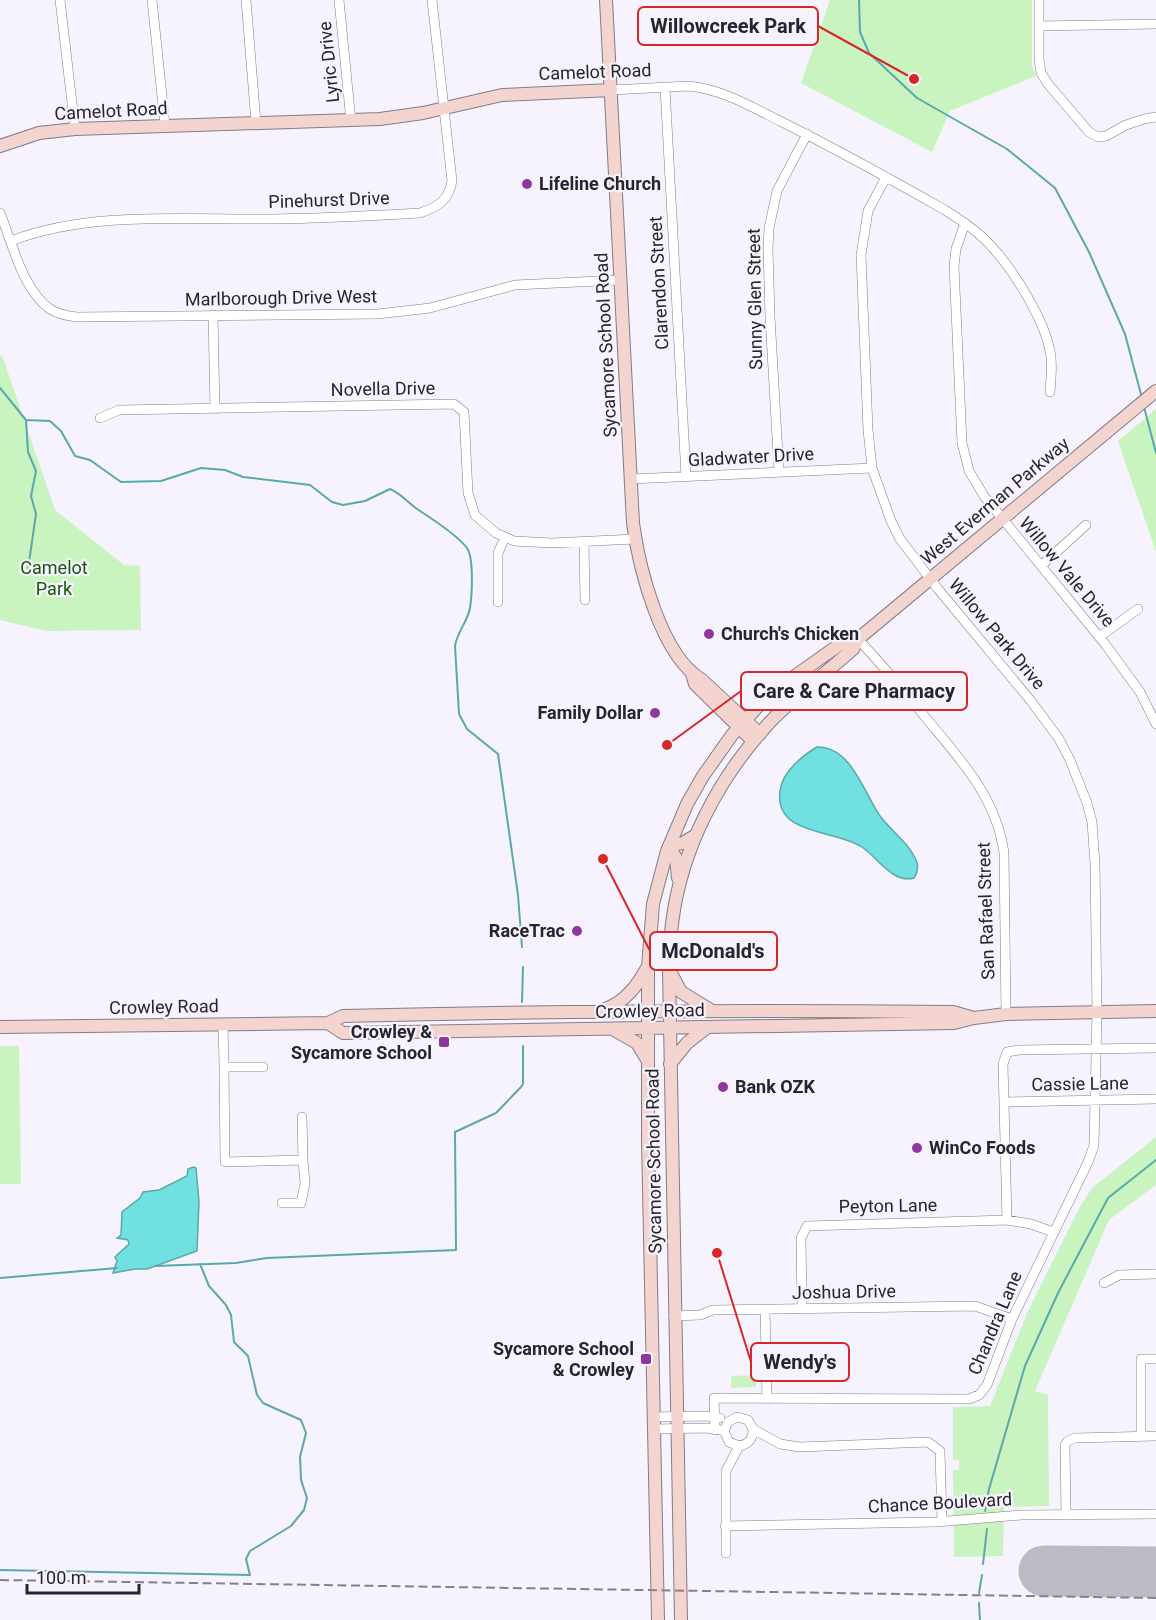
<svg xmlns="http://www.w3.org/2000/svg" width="1156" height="1620" font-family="Roboto,sans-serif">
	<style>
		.green { fill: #c9f4c0 }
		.water { fill: #71e0e1; stroke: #5ba8aa; stroke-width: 1.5 }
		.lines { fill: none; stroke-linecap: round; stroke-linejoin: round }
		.stream { stroke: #5ba8aa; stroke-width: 2 }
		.runway { stroke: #bdbac4; stroke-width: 51 }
		.street-casing { stroke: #807d87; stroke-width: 10 }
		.secondary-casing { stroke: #807d87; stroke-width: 14 }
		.street { stroke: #fff; stroke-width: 9 }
		.secondary { stroke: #f4d4cf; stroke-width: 12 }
		.rail { stroke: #848189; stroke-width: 2; stroke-dasharray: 9 4.5; stroke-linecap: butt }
		.poi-dot { fill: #9036a1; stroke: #f6f3fe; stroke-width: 2 }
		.labels { text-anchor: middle; stroke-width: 4.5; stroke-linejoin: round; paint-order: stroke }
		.street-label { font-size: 18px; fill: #272529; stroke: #f6f3fe }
		.poi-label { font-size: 18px; font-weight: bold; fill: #272529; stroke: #f6f3fe; text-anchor: start }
		.park-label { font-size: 18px; fill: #155a02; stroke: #f6f3fe }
		.leader { fill: none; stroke: #d62828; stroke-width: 2 }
		.callout-dot { fill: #d62828; stroke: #f6f3fe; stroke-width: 2 }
		.callout { fill: #f6f3fe; stroke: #d62828; stroke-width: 2 }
		.callout-label { font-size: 20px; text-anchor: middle; font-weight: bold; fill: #272529 }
	</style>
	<rect width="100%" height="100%" fill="#f6f3fe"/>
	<path class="green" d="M830,0H1032V65L1036,76L950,111L932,152L801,83Z
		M2,355L55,510L124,565L140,566L141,630L46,631L0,620V356Z
		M1156,409V552L1118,441Z
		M0,1046H19L21,1184H0Z
		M1156,1137V1185L1109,1220L1035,1391L1048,1395L1049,1506L1004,1507L1003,1556L954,1557L953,1470H959V1460H953V1407L990,1406L1027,1313L1081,1205L1092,1188Z
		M756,1375V1387L731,1388V1376Z"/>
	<path class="water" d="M817,747C851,746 864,793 880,816C891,831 909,843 916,860C919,867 918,872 914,878C893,884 878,858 862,847C835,829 774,836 780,791C782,772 802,756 817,747Z
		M193,1167L196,1168L199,1202L197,1251L147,1269H135L113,1273L117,1261L115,1257L129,1244L128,1240L117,1238L121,1235L122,1212L140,1198L143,1192L159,1190L187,1176L188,1169Z"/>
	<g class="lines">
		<path class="stream" d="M859,0L860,32L869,53L917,98L1007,149L1055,188L1089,252L1125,334L1142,398
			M0,388L26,420L50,421L61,431L75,456L90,460L121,482L161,481L201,468L225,470L243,477L310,485L332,502L343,505L365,501L390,489C402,494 409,504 420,511C434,520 457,535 467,548C474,558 472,595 470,608C468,621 457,632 455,646L459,714L467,729L498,754L518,895L522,947
			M1144,407L1156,453
			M26,420L28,452L36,471L31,496L36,514L28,569
			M522,1002L523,967
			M155,1266L236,1263L267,1258L456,1250L455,1132L496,1113L521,1087L523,1084V1046
			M0,1278L117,1268
			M985,1511L989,1489L1025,1366L1058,1293L1108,1198L1156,1160
			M983,1564L987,1529
			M0,1570L250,1575L246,1559L250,1551L291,1526L304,1510L307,1498L301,1480L300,1457L306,1433L301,1420L263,1403L257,1395L248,1356L234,1342L231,1315L226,1305L209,1286L200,1264
			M979,1593L982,1575
			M979,1603L980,1620"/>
		<path class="runway" d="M1044,1571L1156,1572"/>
		<defs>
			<path id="street" d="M60,0L75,129
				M152,0L165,125
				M246,0L256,123
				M339,0L351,121
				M1039,0V59L1041,73L1048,84L1089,132L1098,137L1106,136L1126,125L1144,119L1156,117
				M1039,26L1156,24
				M665,87L686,476
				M611,90L688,86C722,89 752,107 782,122C838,150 892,180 945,210C962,221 979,232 992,247C1014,271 1044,319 1050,351C1053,364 1051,378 1050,392
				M0,213C12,242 23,291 50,309C58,314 67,316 77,317L378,314L430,308L515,285L620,280
				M965,223L956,249L954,266L962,443L969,471L984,496L1105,644L1140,692L1156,724
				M11,241C86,212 180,219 260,219C314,219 367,216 420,213C438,207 449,200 452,181L432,0
				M213,315L215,409
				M100,418L119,410L454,404L464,412L468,493L475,515L496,533L514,541L552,543L635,539
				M779,472L770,317L768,249L769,228L777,191L807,134
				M631,479L872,468
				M584,542L585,600
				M1041,566L1086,525
				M498,602V553L505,537
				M1099,637L1138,609
				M858,639C883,666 907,694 930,723C963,762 997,800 1004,853L1006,1014
				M223,1024L224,1067
				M263,1067H224L225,1162L303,1160L305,1184L301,1203H282
				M1005,1102L1156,1099
				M302,1117L303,1160
				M1007,1220L1003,1064L1007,1052L1019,1050L1156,1048
				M1104,1283L1119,1275L1156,1274
				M765,1309L767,1399
				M802,1309L801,1238L807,1226L1007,1220L1031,1224L1053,1232
				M674,1316L700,1315L713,1310L975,1306L1012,1319
				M654,1417L706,1416L720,1418
				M654,1429L707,1428L721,1430
				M715,1430L714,1398L969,1399L979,1395L987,1385L1012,1319L1089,1160L1094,1145L1097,1013L1095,864L1092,822L1087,803L1070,760L1059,739L1031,701L938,589L900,539L891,521L872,468L868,430L861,255L868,211L886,177
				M1141,1436V1359H1156
				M739,1446L729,1442L724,1431L728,1422L737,1417L748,1420L753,1429L780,1444L800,1447L928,1442L940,1451L942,1522
				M1066,1515L1065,1445L1068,1441L1075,1438L1156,1436
				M725,1526L936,1522L1021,1515L1156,1514
				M726,1553V1471L739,1446C749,1444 753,1439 753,1429"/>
			<path id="secondary" d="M606,0L633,523C639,568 661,656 702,680L760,734
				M0,146L39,133L75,129L380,119L423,113L502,95L611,90
				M692,674L695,684L753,741
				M678,878L676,858L669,846L683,843L696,835
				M671,973L681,992L709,1009
				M605,1009C625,1002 637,986 647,968
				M328,1023L343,1033L954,1023L974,1018L1006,1014L1156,1011
				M0,1027L328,1023L343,1016C546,1011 750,1010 953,1012L974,1018
				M616,1031L637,1043L648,1061
				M670,1064L687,1043L705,1029
				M658,1620L648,1140V967L653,904L667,851L687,804L703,776L732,735L761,703L781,686L846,640L858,639
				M681,1620L669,969C670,954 670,939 672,924C681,848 719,777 770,722C795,696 826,673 853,649L858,639L1156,391"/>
		</defs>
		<use href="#street" class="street-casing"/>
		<use href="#secondary" class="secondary-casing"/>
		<use href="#street" class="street"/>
		<use href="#secondary" class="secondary"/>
		<path class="rail" d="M0,1580L1156,1598"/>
	</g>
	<g class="poi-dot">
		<circle cx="527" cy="184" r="6"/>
		<circle cx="709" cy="634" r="6"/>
		<circle cx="655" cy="713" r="6"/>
		<circle cx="577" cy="931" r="6"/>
		<rect x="438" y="1036" width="12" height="12" rx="3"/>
		<circle cx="723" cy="1087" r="6"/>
		<circle cx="917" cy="1148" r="6"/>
		<rect x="640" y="1353" width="12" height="12" rx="3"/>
	</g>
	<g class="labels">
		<g class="street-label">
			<text transform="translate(329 62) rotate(-96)" y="6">Lyric Drive</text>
			<text transform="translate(595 72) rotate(-2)" y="6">Camelot Road</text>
			<text transform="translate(111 111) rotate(-3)" y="6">Camelot Road</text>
			<text transform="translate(329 200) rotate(-2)" y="6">Pinehurst Drive</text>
			<text transform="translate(659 283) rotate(-93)" y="6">Clarendon Street</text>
			<text transform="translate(281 298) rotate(-1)" y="6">Marlborough Drive West</text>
			<text transform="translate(755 299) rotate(-91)" y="6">Sunny Glen Street</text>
			<text transform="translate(606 345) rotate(-93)" y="6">Sycamore School Road</text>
			<text transform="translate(383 389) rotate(-1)" y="6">Novella Drive</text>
			<text transform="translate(751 457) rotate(-3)" y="6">Gladwater Drive</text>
			<text transform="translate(995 501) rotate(-40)" y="6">West Everman Parkway</text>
			<text transform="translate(1067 572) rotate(50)" y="6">Willow Vale Drive</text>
			<text transform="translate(997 634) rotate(50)" y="6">Willow Park Drive</text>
			<text transform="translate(986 911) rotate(-92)" y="6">San Rafael Street</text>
			<text transform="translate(164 1007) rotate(-1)" y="6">Crowley Road</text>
			<text transform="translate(650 1011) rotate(-1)" y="6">Crowley Road</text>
			<text transform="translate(1080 1084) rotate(-1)" y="6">Cassie Lane</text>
			<text transform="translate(654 1161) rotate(-91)" y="6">Sycamore School Road</text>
			<text transform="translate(888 1206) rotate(-1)" y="6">Peyton Lane</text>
			<text transform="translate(844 1292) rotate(-1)" y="6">Joshua Drive</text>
			<text transform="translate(995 1323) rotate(-67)" y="6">Chandra Lane</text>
			<text transform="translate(940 1503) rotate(-3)" y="6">Chance Boulevard</text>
		</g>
		<g class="poi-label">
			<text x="539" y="190">Lifeline Church</text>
			<text x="721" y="640">Church's Chicken</text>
			<text x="643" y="719" text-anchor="end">Family Dollar</text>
			<text x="565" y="937" text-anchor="end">RaceTrac</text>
			<text x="432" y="1038" text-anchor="end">Crowley &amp;<tspan x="432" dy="21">Sycamore School</tspan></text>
			<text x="735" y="1093">Bank OZK</text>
			<text x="929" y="1154">WinCo Foods</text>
			<text x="634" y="1355" text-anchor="end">Sycamore School<tspan x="634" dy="21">&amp; Crowley</tspan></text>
		</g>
		<g class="park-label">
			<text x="54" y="574">Camelot<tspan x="54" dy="21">Park</tspan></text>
		</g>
	</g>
	<path class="leader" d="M914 79L818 26M667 745L741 691M603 859L650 951M717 1253L751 1362"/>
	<g class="callout-dot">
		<circle cx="914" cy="79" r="6"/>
		<circle cx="667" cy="745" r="6"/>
		<circle cx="603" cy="859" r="6"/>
		<circle cx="717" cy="1253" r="6"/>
	</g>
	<g class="callout">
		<rect x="638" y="7" width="180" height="38" rx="6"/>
		<rect x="741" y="672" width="226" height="38" rx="6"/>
		<rect x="650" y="932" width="127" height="38" rx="6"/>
		<rect x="751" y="1343" width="98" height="38" rx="6"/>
	</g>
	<g class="callout-label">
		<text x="728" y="33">Willowcreek Park</text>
		<text x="854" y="698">Care &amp; Care Pharmacy</text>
		<text x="713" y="958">McDonald's</text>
		<text x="800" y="1369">Wendy's</text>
	</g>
	<path d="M27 1584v9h112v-9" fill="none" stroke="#272529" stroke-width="3"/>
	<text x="36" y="1584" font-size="18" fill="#272529" stroke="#f6f3fe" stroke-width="4.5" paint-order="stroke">100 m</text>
</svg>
